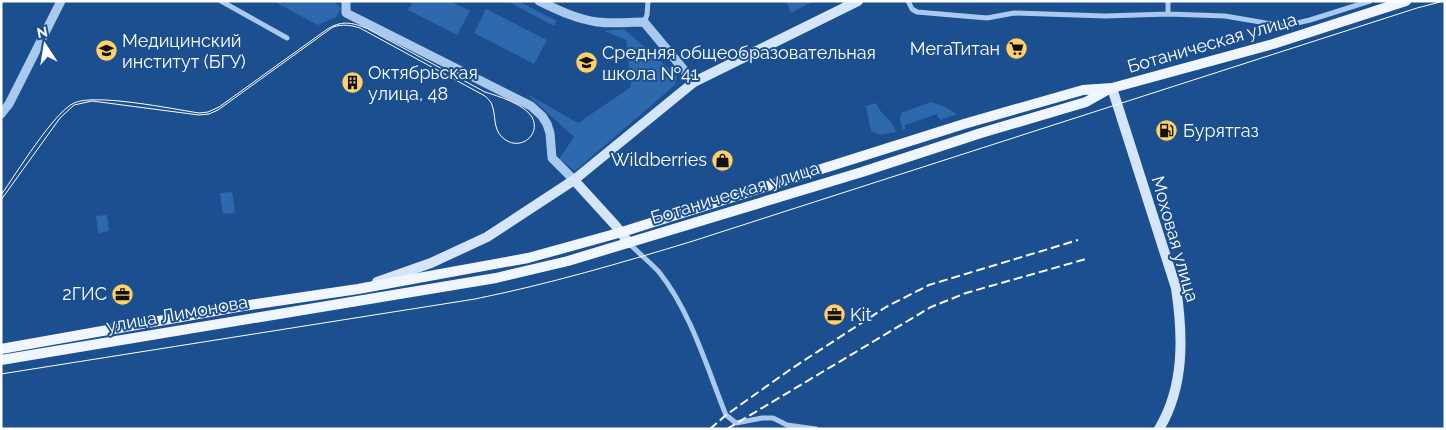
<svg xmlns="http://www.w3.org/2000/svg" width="1446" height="430" font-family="Raleway,sans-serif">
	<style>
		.green { fill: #2e69ad }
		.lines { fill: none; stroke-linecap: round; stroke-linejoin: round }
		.minor { stroke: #a9c9ee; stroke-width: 5 }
		.tertiary { stroke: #a9c9ee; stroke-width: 9 }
		.secondary { stroke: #d6e6fa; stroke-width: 10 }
		.primary { stroke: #f0f6ff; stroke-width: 10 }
		.tram { stroke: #fff; stroke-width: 1 }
		.rail { stroke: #fff; stroke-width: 2; stroke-dasharray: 9 4; stroke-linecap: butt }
		.labels { text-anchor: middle; stroke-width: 4; stroke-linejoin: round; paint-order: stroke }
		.poi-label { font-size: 18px; fill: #fff; stroke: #1b4f8f; text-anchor: start }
		.street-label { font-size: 18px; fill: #fff; stroke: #1b4f8f }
	</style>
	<rect width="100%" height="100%" fill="#1b4f8f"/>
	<path class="green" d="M273,1H333L341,8L336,17L318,25Z
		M413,1H450L470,11L457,35L408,10Z
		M507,1H518L557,21L554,26Z
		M786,1H814L791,13Z
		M486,9L547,40L534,64L474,33Z
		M624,29L677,76L675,85L575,171L559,159L574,137L527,94L578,123L631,87L626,40L604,31Z
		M931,102L945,107L957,114L940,120L937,114L905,125V129L903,131L900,119L901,113Z
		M876,103C880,115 893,119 896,132L880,135L871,131L866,106Z
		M232,192L235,213L223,214L220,193Z
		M107,215L109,231L98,233L96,216Z"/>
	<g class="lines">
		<path class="minor" d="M221,1L287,38
			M908,1L912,9L917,12L987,18L1014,13L1105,16L1168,14L1225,16L1284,26L1310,20L1370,1
			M1168,14V1
			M644,22L647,15L648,1
			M629,243C638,253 650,262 659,272C691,312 707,368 726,415L736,423L762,418H773L787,425L816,429"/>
		<path class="tertiary" d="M346,1V13L354,17L531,106L542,116L547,124L550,133L552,158L574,180
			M539,1C558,10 576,19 597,22C613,24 629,22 644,22L694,82
			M1,114L9,104L61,1"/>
		<path class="secondary" d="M1112,88L1176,288C1183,335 1185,386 1159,429
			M574,180L615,225L629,243
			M377,282L431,263L487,237L574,180L694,82L858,1"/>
		<path class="primary" d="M1,349L243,306L358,289L528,258L622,232L964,124L1083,90L1112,88L1273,44L1406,1
			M1,360L496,278L568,261L862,172L981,133L1086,102L1109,89"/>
		<path class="tram" d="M1,195C16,174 54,112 74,103C95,93 173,109 199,113L208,112L219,107L326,30C341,20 352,22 368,29L485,92C498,96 524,104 532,117C542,136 518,153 502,137C493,129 496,115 492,105C491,101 487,98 485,96L360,28C350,25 343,24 333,27L218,110L209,114L199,115L92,101L74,105L60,118L1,200
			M1,374L475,299C549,284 621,263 693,241L1417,8L1444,1"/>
		<path class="rail" d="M710,429L726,415L791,369L886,307L929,285L1078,240
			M727,429L931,307L966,293L1086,259"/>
	</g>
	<defs>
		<symbol id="supermarket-disc" viewBox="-11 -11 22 22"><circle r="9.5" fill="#ffd166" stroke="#1b4f8f"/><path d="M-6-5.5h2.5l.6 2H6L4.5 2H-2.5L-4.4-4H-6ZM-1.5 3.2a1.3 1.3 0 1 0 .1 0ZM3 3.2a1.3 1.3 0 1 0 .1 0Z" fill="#111"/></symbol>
		<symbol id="university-disc" viewBox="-11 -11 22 22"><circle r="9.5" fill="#ffd166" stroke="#1b4f8f"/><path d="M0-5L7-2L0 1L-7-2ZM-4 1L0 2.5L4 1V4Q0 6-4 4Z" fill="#111"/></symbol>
		<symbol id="school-disc" viewBox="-11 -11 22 22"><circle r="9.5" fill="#ffd166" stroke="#1b4f8f"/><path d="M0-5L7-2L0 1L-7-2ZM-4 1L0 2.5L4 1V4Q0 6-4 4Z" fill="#111"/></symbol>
		<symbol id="building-disc" viewBox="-11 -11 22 22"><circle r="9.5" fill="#ffd166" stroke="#1b4f8f"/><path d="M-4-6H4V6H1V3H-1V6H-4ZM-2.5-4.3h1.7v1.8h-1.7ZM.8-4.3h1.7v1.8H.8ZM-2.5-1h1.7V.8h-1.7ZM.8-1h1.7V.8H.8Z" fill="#111"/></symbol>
		<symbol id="fuel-disc" viewBox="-11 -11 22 22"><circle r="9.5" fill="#ffd166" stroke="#1b4f8f"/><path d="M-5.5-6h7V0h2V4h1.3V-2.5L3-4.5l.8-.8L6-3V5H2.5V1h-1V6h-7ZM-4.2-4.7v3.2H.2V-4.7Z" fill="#111"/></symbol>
		<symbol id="shop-disc" viewBox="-11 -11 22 22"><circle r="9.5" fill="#ffd166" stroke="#1b4f8f"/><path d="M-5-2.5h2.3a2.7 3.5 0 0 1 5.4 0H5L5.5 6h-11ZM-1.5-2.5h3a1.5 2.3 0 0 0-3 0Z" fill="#111"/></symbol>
		<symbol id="office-disc" viewBox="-11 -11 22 22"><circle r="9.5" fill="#ffd166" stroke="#1b4f8f"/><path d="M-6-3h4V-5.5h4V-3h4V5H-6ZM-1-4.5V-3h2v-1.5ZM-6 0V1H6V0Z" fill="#111"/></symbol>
	</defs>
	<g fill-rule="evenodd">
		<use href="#supermarket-disc" x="1004" y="36" width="25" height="25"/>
		<use href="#university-disc" x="94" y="38" width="25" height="25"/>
		<use href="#school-disc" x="574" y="50" width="25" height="25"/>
		<use href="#building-disc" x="340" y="70" width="25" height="25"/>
		<use href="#fuel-disc" x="1154" y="118" width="25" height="25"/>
		<use href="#shop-disc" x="710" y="148" width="25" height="25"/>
		<use href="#office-disc" x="110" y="282" width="25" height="25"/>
		<use href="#office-disc" x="822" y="302" width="25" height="25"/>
	</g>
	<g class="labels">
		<g class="poi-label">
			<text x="122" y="47">Медицинский<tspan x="122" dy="21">институт (БГУ)</tspan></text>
			<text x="1000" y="55" text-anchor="end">МегаТитан</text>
			<text x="602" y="59">Средняя общеобразовательная<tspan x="602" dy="21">школа №41</tspan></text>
			<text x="368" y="79">Октябрьская<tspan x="368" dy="21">улица, 48</tspan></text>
			<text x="1183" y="137">Бурятгаз</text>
			<text x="707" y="166" text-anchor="end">Wildberries</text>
			<text x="107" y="300" text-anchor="end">2ГИС</text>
			<text x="850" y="321">Kit</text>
		</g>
		<g class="street-label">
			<text transform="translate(1212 43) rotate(-16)" y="6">Ботаническая улица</text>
			<text transform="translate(735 193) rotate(-17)" y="6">Ботаническая улица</text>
			<text transform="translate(1175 239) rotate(74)" y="6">Моховая улица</text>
			<text transform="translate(177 314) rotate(-10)" y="6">улица Лимонова</text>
		</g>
	</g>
	<rect width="1446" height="430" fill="none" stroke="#ffffff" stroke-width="5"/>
	<g transform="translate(45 45) rotate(348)" stroke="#1b4f8f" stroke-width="4" paint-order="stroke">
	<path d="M0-4L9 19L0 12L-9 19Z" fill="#ffffff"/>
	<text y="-8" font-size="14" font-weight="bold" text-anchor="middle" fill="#ffffff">N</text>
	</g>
</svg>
